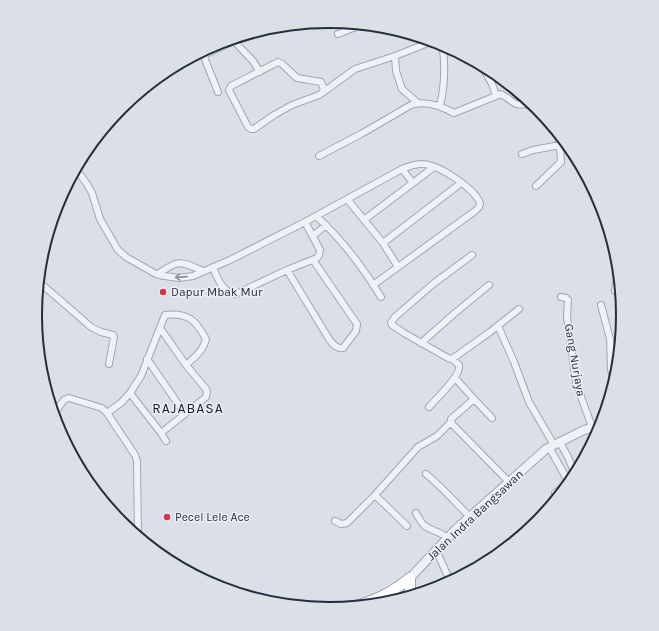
<svg xmlns="http://www.w3.org/2000/svg" width="659" height="631" font-family="Karla,sans-serif">
	<style>
		.lines { fill: none; stroke-linecap: round; stroke-linejoin: round }
		.minor-casing { stroke: #a0a7b2; stroke-width: 8 }
		.tertiary-casing { stroke: #a0a7b2; stroke-width: 10 }
		.primary-casing { stroke: #99a4b5; stroke-width: 12 }
		.minor { stroke: #eef1f6; stroke-width: 6 }
		.tertiary { stroke: #eef1f6; stroke-width: 8 }
		.primary { stroke: #fff; stroke-width: 10 }
		.oneway { stroke: #89909a }
		.poi-dot { fill: #dd304a; stroke: #ebeff5; stroke-width: 1.5 }
		.labels { text-anchor: middle; stroke-width: 3; stroke-linejoin: round; paint-order: stroke }
		.poi-label { font-size: 12px; fill: #242e3f; stroke: #ebeff5; text-anchor: start }
		.street-label { font-size: 12px; fill: #242e3f; stroke: #ebeff5 }
		.quarter-label { font-size: 14px; letter-spacing: 1px; fill: #161f30; stroke: #ebeff5 }
		.rim { fill: none; stroke: #242e3f; stroke-width: 2 }
	</style>
	<rect width="100%" height="100%" fill="#dbe0e8"/>
	<g class="lines">
		<defs>
			<path id="minor" d="M338,34L363,24
				M232,39L253,61L260,72
				M202,52L218,92
				M204,55L234,41
				M395,56L396,71L402,89L418,103
				M481,64L492,84L496,95
				M322,93L324,89L321,82L297,78L282,64L278,62L231,86L229,90L248,127L251,129H254L274,115L292,105L319,95L322,93L355,69L395,56L433,41
				M440,106C445,84 446,66 442,43
				M522,154L533,150L560,145
				M319,156L361,134L411,105C426,100 441,106 454,113L501,94C517,103 511,107 533,103
				M76,169L87,184L92,193L100,219L118,250L126,257L156,274L164,276L179,278L193,276L230,260L305,222L402,169C408,167 414,164 421,164C437,163 474,188 480,203L479,207L475,211L398,267L383,243L347,199
				M402,169L413,183
				M536,186L561,162L560,145L558,132
				M316,216C343,240 362,266 381,297
				M364,220L434,167
				M605,224L608,223
				M313,236L326,225
				M383,243L461,183
				M472,255L433,284L395,317L391,323L392,325L404,333L448,358L452,359L490,332L519,309
				M213,267C217,278 223,293 236,294L287,270L317,258L319,255L320,250L305,222
				M287,270L329,339C333,344 336,349 343,348L356,331L357,324L313,260
				M158,274C179,259 180,261 203,271
				M38,281L91,327L101,332L113,335L114,337L109,364
				M373,285L398,267
				M615,291L616,283L620,277
				M561,297L566,298L568,300L567,317L576,383L592,427
				M601,305L610,339L611,369L615,385
				M498,326L514,362L529,402L554,445
				M421,343L455,313L489,285
				M147,359L185,414
				M455,378L474,399L451,419L452,424L509,482
				M130,393L161,433L206,397L207,392L206,389L186,365L160,328
				M474,399L492,418
				M429,407C436,399 462,375 459,365L452,359
				M107,413L122,402L130,393L141,376L165,315C187,312 196,320 206,339C203,351 195,357 186,365
				M53,415L64,400L69,398L102,408L107,413L135,455L137,461L138,538
				M161,433L166,441
				M559,441L568,457L576,477
				M549,447L568,481V484L555,493
				M426,474C442,487 455,502 470,517
				M375,495L407,526
				M416,513C419,518 421,523 425,526C432,531 441,532 448,538
				M335,521L341,524L347,523L375,495L418,447L437,436L451,422
				M436,550L451,583"/>
			<path id="tertiary" d="M410,578L455,530L546,449L582,431L603,423"/>
			<path id="primary" d="M410,578V597
				M349,608C374,601 389,595 410,578"/>
		</defs>
		<use href="#minor" class="minor-casing"/>
		<use href="#tertiary" class="tertiary-casing"/>
		<use href="#primary" class="primary-casing"/>
		<use href="#minor" class="minor"/>
		<use href="#tertiary" class="tertiary"/>
		<use href="#primary" class="primary"/>
	</g>
	<defs><path id="oneway-shaft" d="M-6 0H5M1.5-3L5.5 0L1.5 3" fill="none" stroke-width="1.6" stroke-linecap="round" stroke-linejoin="round"/></defs>
	<use class="oneway" href="#oneway-shaft" transform="translate(181 277) rotate(176)"/>
	<g class="poi-dot">
		<circle cx="163" cy="292" r="4"/>
		<circle cx="167" cy="517" r="4"/>
	</g>
	<g class="labels">
		<g class="poi-label">
			<text x="171" y="296">Dapur Mbak Mur</text>
			<text x="175" y="521">Pecel Lele Ace</text>
		</g>
		<g class="street-label">
			<text transform="translate(575 360) rotate(80)" y="4">Gang Nurjaya</text>
			<text transform="translate(475 515) rotate(-43)" y="4">Jalan Indra Bangsawan</text>
		</g>
		<g class="quarter-label">
			<text x="188" y="413">RAJABASA</text>
		</g>
	</g>
	<path d="M0 0H659V631H0ZM42 315a287 287 0 1 1 574 0a287 287 0 1 1-574 0Z" fill="#dbe0e6" fill-rule="evenodd"/>
	<path class="rim" d="M42 315a287 287 0 1 1 574 0a287 287 0 1 1-574 0Z"/>
</svg>
